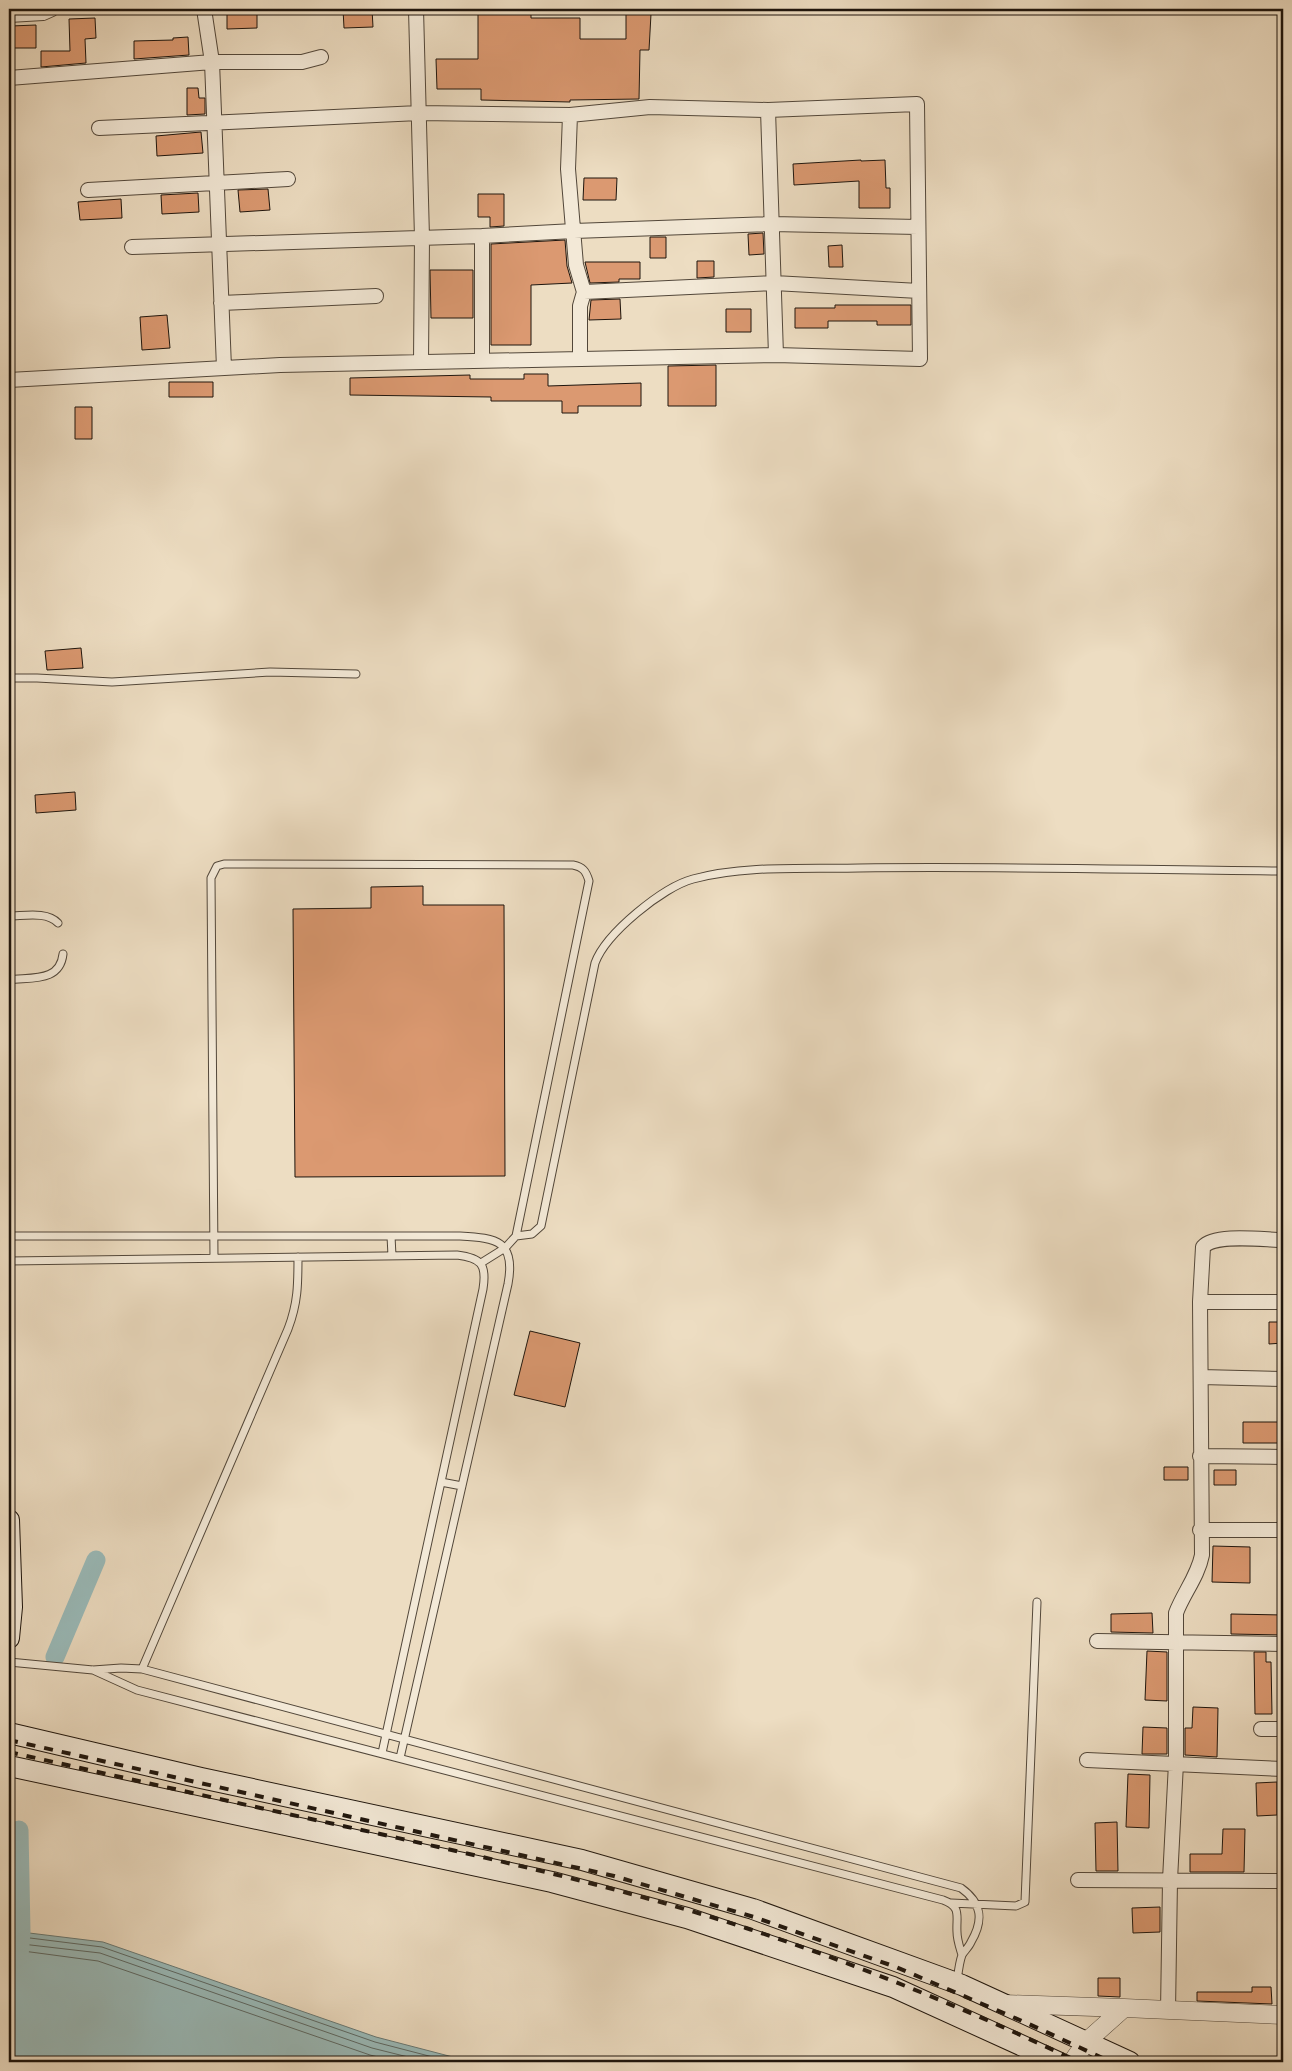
<svg xmlns="http://www.w3.org/2000/svg" width="1292" height="2071" font-family="Alegreya,serif">
	<style>
		.water { fill: #9abbba; stroke: #687975 }
		.lines { fill: none; stroke-linecap: round; stroke-linejoin: round }
		.shore { stroke: #5c6864; stroke-width: 1 }
		.canal { stroke: #9abbba; stroke-width: 19 }
		.building { fill: #db9971; stroke: #1e150d }
		.service-casing { stroke: #52473a; stroke-width: 9 }
		.minor-casing { stroke: #52473a; stroke-width: 16 }
		.tertiary-casing { stroke: #52473a; stroke-width: 19 }
		.secondary-casing { stroke: #1e150d; stroke-width: 22 }
		.service { stroke: #f3e9d7; stroke-width: 7 }
		.minor { stroke: #f3e9d7; stroke-width: 14 }
		.tertiary { stroke: #f3e9d7; stroke-width: 18 }
		.secondary { stroke: #f3e9d7; stroke-width: 20 }
		.rail { stroke: #1e150d; stroke-width: 4; stroke-dasharray: 9 9; stroke-linecap: butt }
	</style>
	<rect width="100%" height="100%" fill="#edddc2"/>
	<filter id="stains"><feTurbulence type="fractalNoise" baseFrequency=".004" numOctaves="4"/><feColorMatrix values="0 0 0 0 .2 0 0 0 0 .09 0 0 0 0 .02 0 0 0 .5 -.17"/></filter>
	<radialGradient id="worn" r=".72"><stop offset=".6" stop-color="#630" stop-opacity="0"/><stop offset="1" stop-color="#630" stop-opacity=".3"/></radialGradient>
	<path class="water" d="M21,1932L103,1942L376,2037L472,2062H9V1935Z"/>
	<g class="lines">
		<path class="shore" d="M9,1940L22,1937L102,1947L375,2042L452,2062
			M9,1946L22,1944L100,1953L372,2048L428,2062
			M9,1953L23,1951L98,1961L370,2055L398,2062"/>
		<path class="canal" d="M55,1657L96,1560
			M19,1956L21,1932L19,1830"/>
	</g>
	<path class="building" d="M257,9V28L227,29V10Z
		M343,9H372L373,27L344,28Z
		M478,9H531V18H580V39H626V9H649V14H651L649,50H640L639,99L570,100V102L481,100V89H437L436,59H478Z
		M95,18L96,38L85,39L86,63L41,67V51H70L69,19Z
		M36,25V48H12L11,26Z
		M188,37L189,55L134,59V41L173,40V38Z
		M187,88H198L199,98H205V114L187,115Z
		M201,132L203,153L157,156L156,136Z
		M861,160V161L885,160L886,188H890V208H859V181L794,185L793,164Z
		M584,178H617L616,200H583Z
		M268,189L270,210L240,212L238,190Z
		M198,193L199,212L162,214L161,195Z
		M478,194H504V226L490,227V217H478Z
		M121,199L122,218L80,220L78,202Z
		M763,233L764,254L749,255L748,234Z
		M650,237H666V258H650Z
		M565,240L567,266L572,283L531,285V345H491V244Z
		M842,245L843,267H829L828,246Z
		M697,261H714V277L697,278Z
		M585,262H640V279H619V282L590,283Z
		M430,270H473V318H431Z
		M620,299L621,319L589,320L591,300Z
		M835,305H911V325H877V321H828V328H795V308H835Z
		M726,309H751V332H726Z
		M167,315L170,348L142,350L140,317Z
		M716,365V406H668V366Z
		M524,374H548V386L641,383V406H578V413H562V401H491V397L350,395V378L470,375V379H524Z
		M169,382H213V397H169Z
		M75,407H92V439H75Z
		M81,648L83,668L47,670L45,651Z
		M75,792L76,810L36,813L35,795Z
		M423,886V905H504L505,1176L295,1177L293,909L371,908V887Z
		M1269,1322H1283V1343L1269,1344Z
		M530,1331L580,1343L565,1407L514,1395Z
		M1243,1422H1283V1443H1243Z
		M1164,1467H1188V1480H1164Z
		M1214,1470H1236V1485H1214Z
		M1213,1546L1250,1547V1583L1212,1582Z
		M1152,1613L1153,1633L1111,1632V1614Z
		M1231,1614L1283,1615V1635L1231,1634Z
		M1147,1651L1167,1652V1701L1145,1700Z
		M1254,1652H1266V1662H1271L1272,1714H1255Z
		M1193,1707L1218,1708L1217,1757L1185,1755V1728H1192Z
		M1143,1727L1167,1728V1754H1142Z
		M1128,1774L1150,1775L1149,1828L1126,1827Z
		M1277,1782V1815L1257,1816L1256,1783Z
		M1117,1822L1118,1871H1096L1095,1823Z
		M1223,1829H1245L1244,1872H1190V1854H1222Z
		M1160,1907V1932L1133,1933L1132,1908Z
		M1098,1978H1120V1997L1098,1996Z
		M1252,1987H1271L1272,2004L1197,2001V1992H1252Z"/>
	<g class="lines">
		<defs>
			<path id="service" d="M9,678H37L112,682L270,672L356,674
				M9,916C24,916 47,911 58,923
				M9,980C32,977 60,982 63,954
				M9,1236H460C497,1238 516,1241 508,1284L400,1758
				M391,1236L392,1256
				M516,1236L532,1234L541,1226L595,963C606,933 663,887 693,879C743,865 807,869 859,868C1000,866 1142,870 1283,871
				M214,1258L211,878L217,866L224,864L573,865C583,867 586,871 589,881L516,1236L505,1248L481,1263
				M9,1261L457,1255C481,1258 487,1264 483,1289L382,1753
				M441,1482L462,1486
				M9,1662L93,1670L121,1668L142,1669L961,1888C982,1903 984,1920 971,1942C969,1947 964,1951 962,1955C959,1963 958,1974 957,1982
				M142,1669L288,1329C298,1303 298,1284 298,1257
				M93,1670L137,1690L943,1900C962,1907 956,1916 957,1932C957,1940 960,1948 962,1955
				M951,1903L1016,1906L1025,1902L1037,1602"/>
			<path id="minor" d="M204,9L212,62L224,368
				M416,9L422,238L421,362
				M9,15L43,13L52,9
				M9,78L212,62H302L321,57
				M768,110L776,355
				M570,115L568,169L576,265L584,292L580,306V359
				M88,190L288,179
				M482,236V361
				M132,247L482,236L574,231L772,224L918,227
				M584,292L774,283L919,291
				M221,303L376,296
				M9,380L280,365L776,355L920,359L917,104L768,110L650,107L570,115L419,113L99,128
				M1283,1240C1265,1240 1215,1233 1203,1247L1200,1302H1283
				M1201,1377L1283,1379
				M1200,1456L1283,1457
				M1200,1530H1283
				M1097,1641L1283,1644
				M1261,1729H1283
				M1087,1760L1283,1769
				M1078,1880L1283,1881
				M1168,2011L1170,1880L1176,1763V1613C1183,1594 1198,1576 1202,1555L1200,1302"/>
			<path id="tertiary" d="M1005,2004L1124,2008
				M1072,2062L1087,2041L1124,2008L1283,2015"/>
			<path id="secondary" d="M9,1520L12,1607L9,1638
				M9,1733L201,1778L582,1860L753,1909L962,1985L1130,2062
				M9,1766L552,1882L687,1918L893,1987L1058,2062"/>
		</defs>
		<use href="#service" class="service-casing"/>
		<use href="#minor" class="minor-casing"/>
		<use href="#tertiary" class="tertiary-casing"/>
		<use href="#secondary" class="secondary-casing"/>
		<use href="#service" class="service"/>
		<use href="#minor" class="minor"/>
		<use href="#tertiary" class="tertiary"/>
		<use href="#secondary" class="secondary"/>
		<path class="rail" d="M9,1740L614,1876L754,1917L896,1967L1029,2024L1111,2062
			M9,1752C129,1779 250,1806 371,1832C497,1860 623,1888 746,1928C860,1965 971,2011 1079,2062"/>
	</g>
	<rect width="1292" height="2071" fill="none" stroke="#edddc2" stroke-width="30"/>
	<rect x="10" y="10" width="1272" height="2051" fill="none" stroke="#1e150d" stroke-width="2.5"/>
	<rect x="15" y="15" width="1262" height="2041" fill="none" stroke="#1e150d"/>
	<rect width="100%" height="100%" filter="url(#stains)"/>
	<rect width="100%" height="100%" fill="url(#worn)"/>
</svg>
